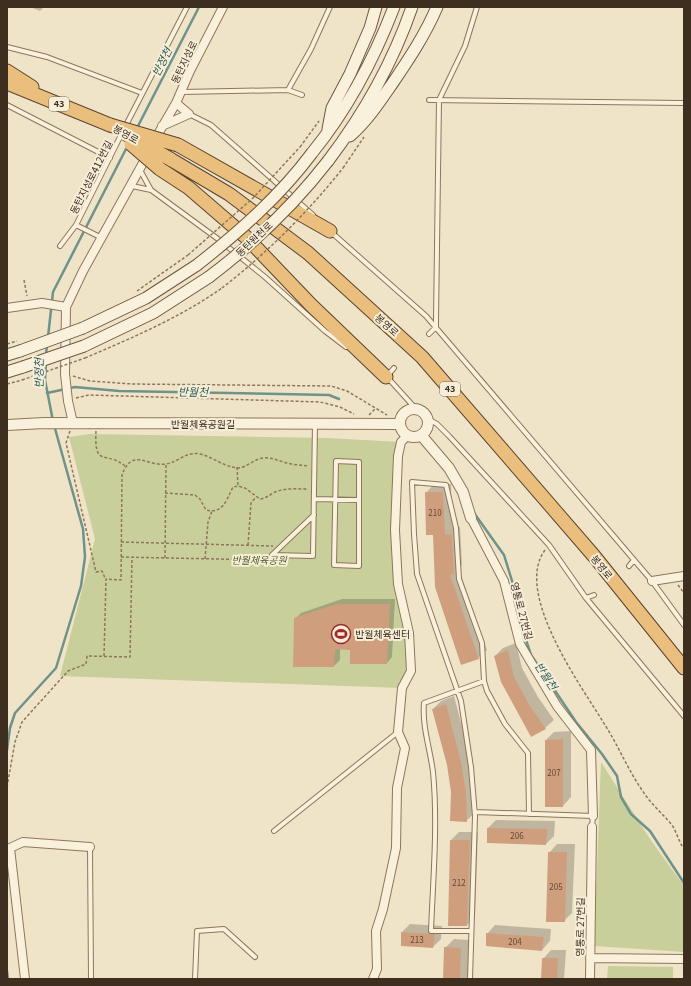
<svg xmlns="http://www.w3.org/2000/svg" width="691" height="986" font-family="Georgia,'Noto Sans KR',serif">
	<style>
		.green { fill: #c9cf9b }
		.shadow { fill: #0003 }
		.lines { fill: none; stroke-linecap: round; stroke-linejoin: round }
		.stream { stroke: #6f938a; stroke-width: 2.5 }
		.building { fill: #cf9f7d }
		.service-casing { stroke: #8d765c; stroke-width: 6 }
		.minor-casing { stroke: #8d765c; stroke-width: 10 }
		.tertiary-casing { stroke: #8d765c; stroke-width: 12 }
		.secondary-casing { stroke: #6f573f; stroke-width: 13 }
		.trunk-casing { stroke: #5b4430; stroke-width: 15 }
		.path { stroke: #8d765c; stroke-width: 1.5; stroke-dasharray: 3 2; stroke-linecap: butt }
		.service { stroke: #faf1dc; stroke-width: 4 }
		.minor { stroke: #faf1dc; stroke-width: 8 }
		.tertiary { stroke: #faf1dc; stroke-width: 10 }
		.secondary { stroke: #faf1dc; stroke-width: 11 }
		.trunk { stroke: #eabe7c; stroke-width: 13 }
		.secondary-bridge-casing { stroke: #6f573f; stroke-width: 13; stroke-linecap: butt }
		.trunk-bridge-casing { stroke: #5b4430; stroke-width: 15; stroke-linecap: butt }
		.path-bridge { stroke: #8d765c; stroke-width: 1.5; stroke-dasharray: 3 2; stroke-linecap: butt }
		.secondary-bridge { stroke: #faf1dc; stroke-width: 11 }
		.trunk-bridge { stroke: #eabe7c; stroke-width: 13 }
		.labels { text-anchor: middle; stroke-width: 4; stroke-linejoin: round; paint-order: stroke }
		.number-label { font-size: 8px; fill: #624a37 }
		.shield { fill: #f7eed8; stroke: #756857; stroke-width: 1 }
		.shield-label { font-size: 9px; font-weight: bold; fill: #3d2e20 }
		.street-label { font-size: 10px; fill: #3d2e20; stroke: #f7eed8 }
		.park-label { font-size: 10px; font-style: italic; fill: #4d5a26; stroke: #f7eed8 }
		.poi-label { font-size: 10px; fill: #3d2e20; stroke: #f7eed8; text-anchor: start }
		.water-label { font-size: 11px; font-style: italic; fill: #2f5d5a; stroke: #f7eed8 }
	</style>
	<rect width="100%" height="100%" fill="#f0e4c8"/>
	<path class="green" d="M90,434L327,438L401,442L395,530L411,671L402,688L60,676L95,539L69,437Z
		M601,762L650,839L684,886V952L594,946Z
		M608,966L673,967V979H607Z"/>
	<path class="shadow" d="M30,7H44L40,11Z
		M434,484H451L452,526L460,527L462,565L459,569L487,650L478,658L434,534L426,493Z
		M342,599H395L392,657L387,663L351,649L340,648V660L334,666L295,619L301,613Z
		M516,643L522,668L538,697L554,720L545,728L531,736L495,656L503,648Z
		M454,696L469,753L475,813L466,821L452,792L448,764L433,709L441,701Z
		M571,731V797L563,806H546V740L554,732Z
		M496,820L555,821L554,836L546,844L488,828Z
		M459,832H478L475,917L467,925L451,840Z
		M557,844H575L572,913L564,921L549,853Z
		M410,924L442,926L441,939L433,947L402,945V932Z
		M495,925L551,929L550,941L542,950L487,934Z
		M454,939L469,940L468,979H444L445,948Z
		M551,950H566L564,979H542L543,959Z"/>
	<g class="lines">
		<path class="stream" d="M137,128L199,7
			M48,337L53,292L127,147
			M46,355L47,344
			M46,362L45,380L53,421
			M47,393L75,387L119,391L329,395L339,399
			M474,513L504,555L518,600V616L531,655L576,722L602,754L617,776L621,797L631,814L650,831L684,883
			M7,750L10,728L15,713L56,668L81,586L85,557L83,529L54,425
			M7,971L8,979"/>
	</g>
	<path class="building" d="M425,492H443L445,534L452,535L454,574L450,575L479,659L461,665L435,587L433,535H426Z
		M336,604H390L387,664H350V650L335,649L334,667H293L294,618Z
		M508,650L514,677L530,706L546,729L531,737L501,682L494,656Z
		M446,704L461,762L466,792L467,822L450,821L451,792L447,765L432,709Z
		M563,739V807H545V740Z
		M487,828L547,829L546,845L487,843Z
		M450,840H470L467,926H448Z
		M548,852H567L565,922H546Z
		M401,932L435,934L433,948L401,946Z
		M486,933L544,937L542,951L486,946Z
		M444,947L461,948L460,979H443Z
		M542,958H558L557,979H541Z"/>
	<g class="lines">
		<defs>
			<path id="service" d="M7,47L47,57L142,93
				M288,90L302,95
				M181,92L288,90L311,49L330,7
				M429,100L684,103
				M7,105L110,158
				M189,114L211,125L313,215
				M125,127L187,7
				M140,170L151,190
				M132,186L151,190L218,239L265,277L325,331L346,347
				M76,225L102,238
				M331,232L426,316L652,581L684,625
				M60,246L76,225L122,133
				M429,334L436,327V320L439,100L465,46L477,7
				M388,375L394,368
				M388,378L416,409
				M428,419L437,424L449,436L549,545L586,598L684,716
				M336,461L359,462V566L334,565Z
				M314,499L359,500
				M314,515L272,555L313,556L315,424
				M629,566L634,560
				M586,598L594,595
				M475,812L593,816L592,827
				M274,831L398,732
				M90,847L91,979
				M471,931H431C433,879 438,824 433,772C430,748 422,727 424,703L484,681L487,691L505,724L528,753L529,814
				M195,979L197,931L224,929L255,957
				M470,979L475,816L471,767L461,701L417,574L414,534L412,482L446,485L456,528L459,579L482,643L484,681"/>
			<path id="minor" d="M162,126L189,114L176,103
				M154,141L176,103L190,71L223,7
				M7,308L42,303L66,307
				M73,423L68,401L65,374L66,307L83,271L148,154
				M471,518L504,581L520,644L557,706L591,750L593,816
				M652,581L684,576
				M590,958L684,959
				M25,979L10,848L23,842L90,847
				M373,979L377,969L376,931L383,909L396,848L397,788L405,748L398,732L402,688L411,671L409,633L398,584L395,530L398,456L401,442L407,436
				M590,979L592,827"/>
			<path id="tertiary" d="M400 423a14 14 0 1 1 28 0a14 14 0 1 1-28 0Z
				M7,425L44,423L400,424
				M421,435L449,468L463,492L471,518"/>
			<path id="secondary" d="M328,129L332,108L350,74L370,28L376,7
				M350,136C367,121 379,103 392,84C409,59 425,35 437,7
				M312,153C347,110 374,59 394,7
				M328,161C363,115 393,62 412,7
				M83,328L146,298L197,265
				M84,346L153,313L209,277
				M7,355L20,351
				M7,372L23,367"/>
			<path id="trunk" d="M7,71L32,87
				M7,83L110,125
				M178,145L330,231
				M170,159L229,194L308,253L422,357L594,556L684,668
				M160,169L189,188L247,238L311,305L386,377"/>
		</defs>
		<use href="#service" class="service-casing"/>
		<use href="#minor" class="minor-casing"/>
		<use href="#tertiary" class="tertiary-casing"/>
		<use href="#secondary" class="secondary-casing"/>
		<use href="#trunk" class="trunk-casing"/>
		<path class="path" d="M300,147L319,121
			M343,168L364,137
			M24,280L27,296
			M137,291L188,255
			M7,344L17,341
			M85,358C132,338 181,317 222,288
			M73,376L90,381L132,384L331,386L347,391L387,415
			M7,384L22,380
			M76,398L89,395L320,402L340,407L354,414
			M369,415L376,408
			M70,431L66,443L96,572L102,571L105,578
			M96,431C94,469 106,450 125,466
			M237,467L238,486
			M165,493L195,495L200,499L206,510C223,514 226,501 233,487L238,486L245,488L260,499C268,498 271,493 278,491C288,488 298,489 308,489
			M121,542L273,546
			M248,545L251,503L256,497
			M545,550C513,593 582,687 605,725C619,747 629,772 644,793C652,805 663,814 672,825C677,833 679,842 684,849
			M121,557L265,560L268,558
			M165,558L166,464
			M205,559L208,522L212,511
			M678,585L684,593
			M104,656L106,579L121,580L122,475C132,447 148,467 166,464C179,462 186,451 200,454C213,457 224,467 238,468C246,468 254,459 263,458C272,457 279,461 287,463C294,465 301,465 308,466
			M7,787L15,742L22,722L68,671L86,664L87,656L130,657L132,557"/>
		<use href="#service" class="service"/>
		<use href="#minor" class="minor"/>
		<use href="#tertiary" class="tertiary"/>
		<use href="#secondary" class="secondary"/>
		<use href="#trunk" class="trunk"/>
		<defs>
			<path id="secondary-bridge" d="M197,265C240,231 280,196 312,153
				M209,277C254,243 294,205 328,161
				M20,351L83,328
				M23,367L84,346"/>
			<path id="trunk-bridge" d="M110,125L178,145
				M126,134L170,159
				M131,144L160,169"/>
		</defs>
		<use href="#secondary-bridge" class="secondary-bridge-casing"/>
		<use href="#trunk-bridge" class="trunk-bridge-casing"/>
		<path class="path-bridge" d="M188,255L253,198L300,147
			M222,288C267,253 307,213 343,168
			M22,380L85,358"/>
		<use href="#secondary-bridge" class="secondary-bridge"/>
		<use href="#trunk-bridge" class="trunk-bridge"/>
	</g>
	<defs>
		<symbol id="stadium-ring" viewBox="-11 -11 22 22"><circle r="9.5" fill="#f7eed8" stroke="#9e2a2b" stroke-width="1.5"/><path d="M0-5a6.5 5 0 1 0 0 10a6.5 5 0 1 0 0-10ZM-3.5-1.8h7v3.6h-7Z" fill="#9e2a2b"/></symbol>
	</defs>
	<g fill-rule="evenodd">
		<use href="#stadium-ring" x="330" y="623" width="22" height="22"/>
	</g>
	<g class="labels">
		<g class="number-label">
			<text x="435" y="516">210</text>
			<text x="554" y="776">207</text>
			<text x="517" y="839">206</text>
			<text x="459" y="886">212</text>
			<text x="556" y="890">205</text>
			<text x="417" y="943">213</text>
			<text x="515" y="945">204</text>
		</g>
		<g class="shield">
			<rect x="49" y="97" width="20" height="14" rx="3"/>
			<rect x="440" y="382" width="20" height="14" rx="3"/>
		</g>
		<g class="shield-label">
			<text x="59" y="107">43</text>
			<text x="450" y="392">43</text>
		</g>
		<g class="street-label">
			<text transform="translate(184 62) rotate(-64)" y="4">동탄지성로</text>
			<text transform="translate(126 134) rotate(29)" y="4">봉영로</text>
			<text transform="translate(91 177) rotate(-63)" y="4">동탄지성로412번길</text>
			<text transform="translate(254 239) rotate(-43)" y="4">동탄원천로</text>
			<text transform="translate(387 325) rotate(42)" y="4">봉영로</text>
			<text x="203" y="428">반월체육공원길</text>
			<text transform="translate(602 567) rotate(51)" y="4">봉영로</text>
			<text transform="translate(522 611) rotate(75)" y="4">영통로 27번길</text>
			<text transform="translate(580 927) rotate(-89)" y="4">영통로 27번길</text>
		</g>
		<g class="park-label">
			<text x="259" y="564">반월체육공원</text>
		</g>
		<g class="poi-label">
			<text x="355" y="638">반월체육센터</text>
		</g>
		<g class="water-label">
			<text transform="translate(162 62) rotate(-63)" y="4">반정천</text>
			<text transform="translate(39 373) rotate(-90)" y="4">반정천</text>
			<text transform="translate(193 392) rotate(1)" y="4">반월천</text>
			<text transform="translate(546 676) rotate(57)" y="4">반월천</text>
		</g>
	</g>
	<rect width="691" height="986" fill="none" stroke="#3d2e20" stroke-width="16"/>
</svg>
